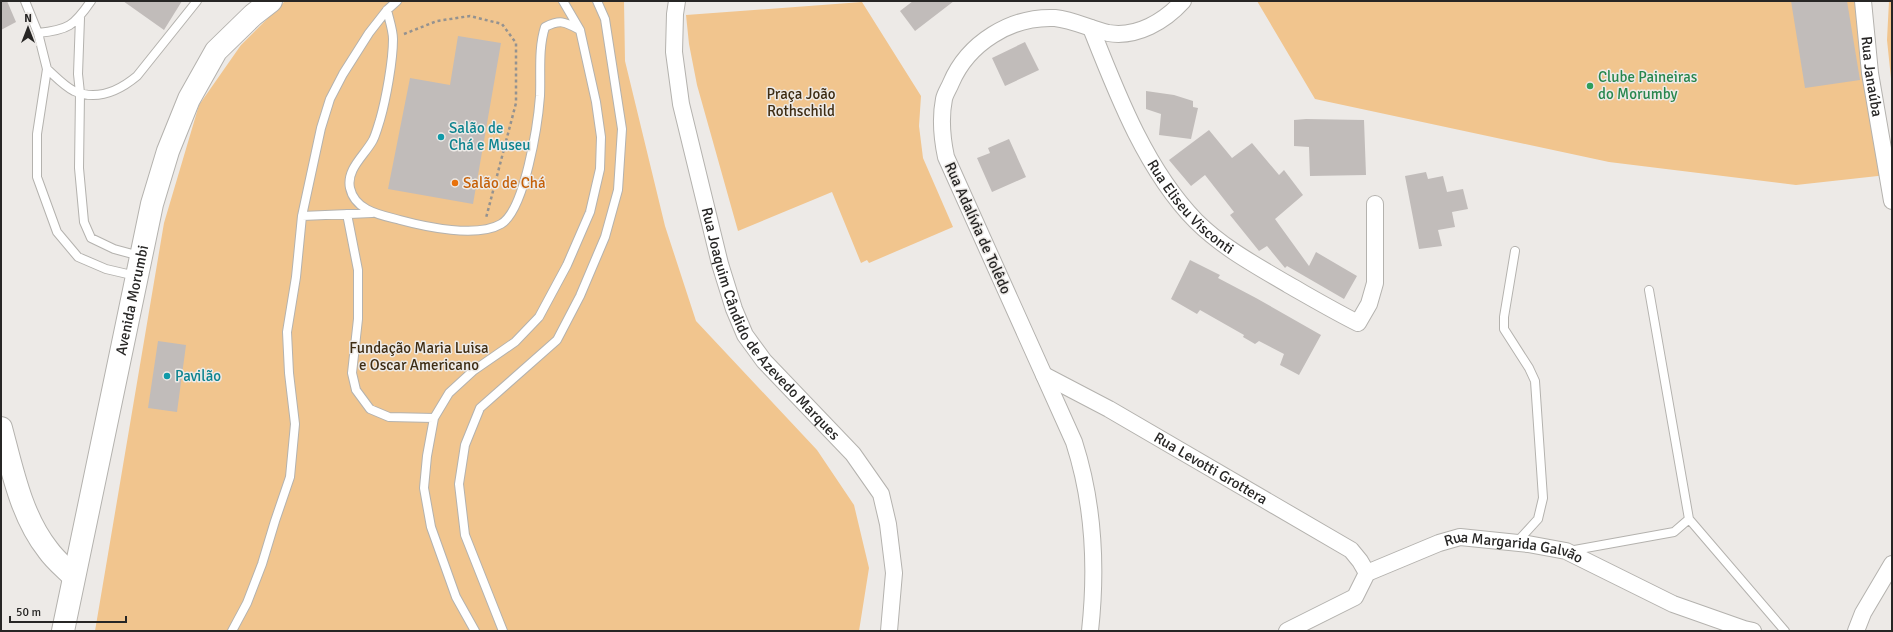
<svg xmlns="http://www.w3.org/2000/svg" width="1893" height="632" font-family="Signika,sans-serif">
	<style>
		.green { fill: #f1c58e }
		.building { fill: #c1bcba }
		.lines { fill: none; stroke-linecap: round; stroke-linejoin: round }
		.lane-casing { stroke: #b4b2ae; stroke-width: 10 }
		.street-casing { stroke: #b4b2ae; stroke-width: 18 }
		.secondary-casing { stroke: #b4b2ae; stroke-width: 24 }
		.path { stroke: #949290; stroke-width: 2.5; stroke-dasharray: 3 3; stroke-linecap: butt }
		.lane { stroke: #fff; stroke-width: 8 }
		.street { stroke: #fff; stroke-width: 16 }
		.secondary { stroke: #fff; stroke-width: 22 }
		.leisure-dot { fill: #2e9e5b; stroke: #edeae7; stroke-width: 1.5 }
		.culture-dot { fill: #0f9aa8; stroke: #edeae7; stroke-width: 1.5 }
		.food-dot { fill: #e8710a; stroke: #edeae7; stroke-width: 1.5 }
		.labels { text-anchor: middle; stroke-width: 3; stroke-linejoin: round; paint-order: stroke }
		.street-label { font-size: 15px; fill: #272625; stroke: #edeae7 }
		.leisure-label { font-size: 15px; fill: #27864d; stroke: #edeae7; text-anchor: start }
		.park-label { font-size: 15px; fill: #3e2c13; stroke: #edeae7 }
		.culture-label { font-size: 15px; fill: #0d838f; stroke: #edeae7; text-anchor: start }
		.food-label { font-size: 15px; fill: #c56008; stroke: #edeae7; text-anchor: start }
	</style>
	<rect width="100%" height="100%" fill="#edeae7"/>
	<path class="green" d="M285,1H624L625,61L665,226L696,321L817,450L854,505L869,568L859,631H95L164,223L199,105L241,45Z
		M1257,1H1863L1887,175L1796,185L1609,162L1315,99Z
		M1889,1H1892V88L1887,40Z
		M862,2L921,96L919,126L923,158L953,227L869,263L867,260L861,263L832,192L738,231L697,85L689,44L686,15Z"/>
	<path class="building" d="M1,1H7L16,22L1,30Z
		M123,1H182L164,30Z
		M913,1H954L915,31L900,11Z
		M1791,1H1847L1860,80L1805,88Z
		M458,36L501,43L473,204L388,189L410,78L450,85Z
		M1025,42L1039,70L1005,86L992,58Z
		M1146,91L1174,95L1193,101V107L1198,108L1191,139L1159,135L1161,114L1146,109Z
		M1306,119L1364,120L1366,175L1310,176L1309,147L1294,146V120Z
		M1209,130L1232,158L1252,143L1279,175L1284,170L1303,195L1275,219L1309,266L1316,252L1357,276L1344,299L1287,266L1285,268L1267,246L1259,251L1230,215L1234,212L1205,175L1191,186L1169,160Z
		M1009,139L1026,177L992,192L977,158L990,153L988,148Z
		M1426,172L1428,179L1443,176L1447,192L1463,189L1468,209L1452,212L1455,227L1438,230L1442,246L1419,249L1405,176Z
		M1190,260L1220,275L1218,278L1256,298L1321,335L1299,375L1280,365L1284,354L1259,341L1255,344L1243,337L1244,335L1200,310L1197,314L1171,299Z
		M158,341L186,345L177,412L148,408Z"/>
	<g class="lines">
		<defs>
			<path id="lane" d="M25,1L38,33L47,69L37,134V177L57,232L78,257L106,269L136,276
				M563,1L580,30
				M387,10C389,19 393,30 393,39C393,61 386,99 380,120C378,126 376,134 373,140C365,155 346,169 350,188C355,211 381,215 400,220C426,227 477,238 501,224C525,210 538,123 540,96C541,73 538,49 545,27C561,19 565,22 580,30L596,102L601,137L600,169L590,212L567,265L539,317L515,342L473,371L449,393L434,418L427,456L424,488L431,527L456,597L475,631
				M80,18L78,74L80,93L79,168L84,222L91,238L114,249L140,256
				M38,33C68,30 74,26 91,1
				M47,69C55,76 64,86 74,91C97,101 119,91 137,76L197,1
				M347,214L358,270V319L352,373L356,390L370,409L389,417L434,418
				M302,216L372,213
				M1515,251L1504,317V329L1529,368L1535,381L1543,498L1538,519L1517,542
				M1689,519L1785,631
				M1569,551L1674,532L1689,519L1649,290
				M232,631L247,603L262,564L275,521L290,477L295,424L289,373L287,332L296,277L302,216L321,128L330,99L343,74L369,33L387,10L397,1
				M503,631L465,535L459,484L465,445L480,408L557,340L580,296L605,237L618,190L622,129L605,19L597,1"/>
			<g id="street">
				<path id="s1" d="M677,1L675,14L674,52L681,104L720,264L734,309L745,335L764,361L853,454L881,494L888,524L894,573L889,631"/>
				<path id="s2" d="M1863,1L1870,73L1892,201"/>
				<path id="s3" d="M1091,28C1117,94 1146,170 1196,221C1223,248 1257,266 1289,285C1312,298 1334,311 1358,323L1369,304L1375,283V204"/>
				<path id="s4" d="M1044,375L1109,409L1351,550L1360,561L1367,573"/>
				<path d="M1090,631C1097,567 1094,504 1074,442L946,157C942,138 940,119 944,99C945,94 949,88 951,83C968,43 1011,16 1055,18C1074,20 1090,29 1108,33C1137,38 1165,21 1183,1"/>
				<path id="s5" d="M1287,631L1355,597L1367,573L1439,543L1460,537L1528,544L1566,551L1673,604L1744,629L1753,631"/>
				<path d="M1856,631L1863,613L1892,564"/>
			</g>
			<g id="secondary">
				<path d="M1,428C12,469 21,516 48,550C55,560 65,568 73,576"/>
				<path id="s6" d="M63,631L152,204L168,151L189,99L216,51L253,15L271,1"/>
			</g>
		</defs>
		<use href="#lane" class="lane-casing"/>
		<use href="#street" class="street-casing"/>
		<use href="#secondary" class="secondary-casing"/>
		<path class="path" d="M404,34L437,21L470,16L502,24L516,43V103L486,218"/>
		<use href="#lane" class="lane"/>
		<use href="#street" class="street"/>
		<use href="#secondary" class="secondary"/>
	</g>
	<circle class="leisure-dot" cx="1590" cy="86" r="4"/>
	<g class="culture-dot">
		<circle cx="441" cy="137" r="4"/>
		<circle cx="167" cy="376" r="4"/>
	</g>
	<circle class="food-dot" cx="455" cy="183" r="4"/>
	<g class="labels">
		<g class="street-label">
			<text dy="5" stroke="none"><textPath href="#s2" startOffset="76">Rua Janaúba</textPath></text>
			<text dy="5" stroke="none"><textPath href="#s3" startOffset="207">Rua Eliseu Visconti</textPath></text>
			<text transform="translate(978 228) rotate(66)" y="5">Rua Adalívia de Tolêdo</text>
			<text dy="5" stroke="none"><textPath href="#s6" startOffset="338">Avenida Morumbi</textPath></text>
			<text dy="5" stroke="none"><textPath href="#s1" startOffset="346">Rua Joaquim Cândido de Azevedo Marques</textPath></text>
			<text dy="5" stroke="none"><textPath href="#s4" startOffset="191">Rua Levotti Grottera</textPath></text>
			<text dy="5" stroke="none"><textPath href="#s5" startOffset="257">Rua Margarida Galvão</textPath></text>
		</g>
		<g class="leisure-label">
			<text x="1598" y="82">Clube Paineiras<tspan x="1598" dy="17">do Morumby</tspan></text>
		</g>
		<g class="park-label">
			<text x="801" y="99">Praça João<tspan x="801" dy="17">Rothschild</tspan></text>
			<text x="419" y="353">Fundação Maria Luisa<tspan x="419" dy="17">e Oscar Americano</tspan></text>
		</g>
		<g class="culture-label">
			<text x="449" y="133">Salão de<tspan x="449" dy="17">Chá e Museu</tspan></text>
			<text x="175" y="381">Pavilão</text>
		</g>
		<g class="food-label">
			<text x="463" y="188">Salão de Chá</text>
		</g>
	</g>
	<rect width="1893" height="632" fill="none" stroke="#272625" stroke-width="4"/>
	<g transform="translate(28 28)" stroke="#edeae7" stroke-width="3" paint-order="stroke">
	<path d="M0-3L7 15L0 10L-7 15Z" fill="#272625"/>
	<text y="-6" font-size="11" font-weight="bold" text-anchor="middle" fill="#272625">N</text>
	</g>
	<path d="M10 616v6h116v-6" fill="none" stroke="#272625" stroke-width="2"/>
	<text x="16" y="616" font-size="12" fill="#272625" stroke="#edeae7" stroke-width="3" paint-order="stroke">50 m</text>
</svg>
